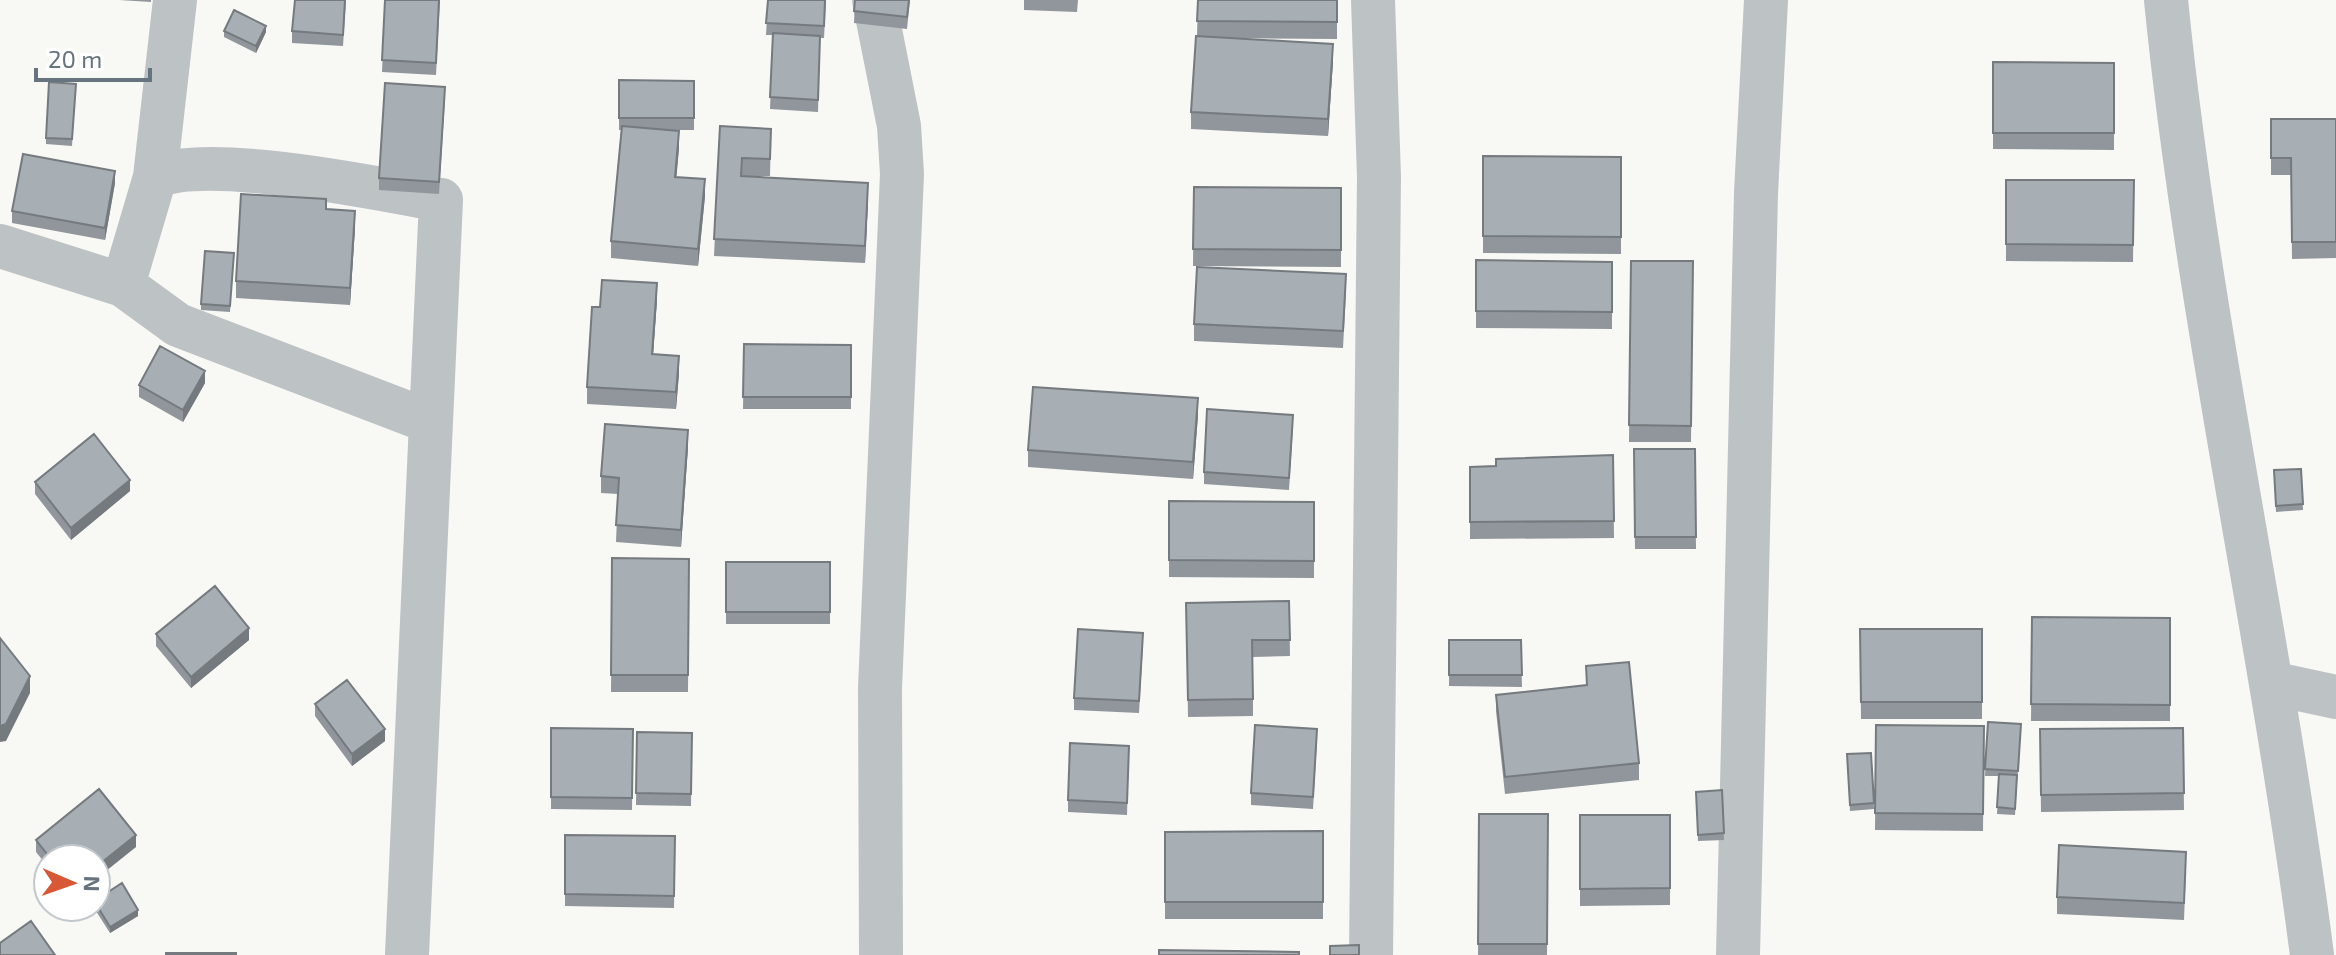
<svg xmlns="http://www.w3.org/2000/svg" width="2336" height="955" font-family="'Exo 2',sans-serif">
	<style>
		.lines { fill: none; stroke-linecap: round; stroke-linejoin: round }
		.minor { stroke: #bdc2c5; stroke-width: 44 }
		.wall { fill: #90969b }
		.shaded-wall { fill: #757a7e }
		.building { fill: #a7aeb4; stroke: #757a7e; stroke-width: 2 }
	</style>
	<rect width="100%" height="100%" fill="#f8f8f5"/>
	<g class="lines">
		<path class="minor" d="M874,0L899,126L902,174L880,688L881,955
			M2166,0C2198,320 2271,636 2312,955
			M155,177L175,0
			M0,246L123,285L155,177C206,153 382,189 441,200L407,955
			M123,285L178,325L431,422
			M2271,683L2336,697
			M1371,955L1379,177L1373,0
			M1738,955L1756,193L1766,0"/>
	</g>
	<path class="wall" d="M119,0H151V2Z
		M346,0L343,46L292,43V31Z
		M385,0H440L436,75L382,72Z
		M768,0H826L824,38H820L818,112L770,109L773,35H766Z
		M855,0H910L907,29L854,23Z
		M1024,0H1078L1077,12L1024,10Z
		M1198,0H1337V39L1228,38L1333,61L1328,136L1191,129V112L1197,36Z
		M224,31L266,32L256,53L224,37Z
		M1993,62L2114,63V150L1993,149Z
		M619,80L694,81V130H660L679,148L676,177L705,196L698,266L611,258V241L621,130H619Z
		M76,84L72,146L46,144V138Z
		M445,99L439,194L379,190V178Z
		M2271,119H2336V258L2292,259L2291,175H2271Z
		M720,126L771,129L770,176H742L868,200L865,263L714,256Z
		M1483,156L1621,157V254L1483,253Z
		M2006,180H2134L2133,262L2006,261Z
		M115,183L105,240L12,223V211Z
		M1194,187L1341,188V267L1193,266Z
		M326,209L355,228L350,305L236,298V281Z
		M234,253L230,312L201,310V304Z
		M1476,260L1612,262V329L1476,328Z
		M1631,261H1693L1691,442H1629Z
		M1346,291L1343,348L1194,341V324Z
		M657,300L653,354L679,373L676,409L587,404V387L600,307Z
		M744,344L851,345V409H743Z
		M205,383L183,422L139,397V385Z
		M1198,415L1193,479L1028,467V450Z
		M1293,427L1289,490L1204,484V472Z
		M688,447L681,547L616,542L618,494L601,493V476Z
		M1634,449H1695L1696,549H1635Z
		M1613,455L1614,538L1470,539V467L1496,466Z
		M2301,469L2303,510L2276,512L2274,470Z
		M35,482L130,491L71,540L35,494Z
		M1169,501L1314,502V578L1169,577Z
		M612,558L689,559L688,692H611Z
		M726,562H830V624H726Z
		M1289,601L1290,656L1253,657V716L1188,717L1186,603Z
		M2032,617L2170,618V721H2031Z
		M1860,629H1982V719H1861Z
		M156,634L249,640L191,688L156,646Z
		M1449,640H1521L1522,687L1449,686Z
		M1143,644L1139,713L1074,710V698Z
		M1586,666L1639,763V780L1505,794L1496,711V695L1586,686Z
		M315,704L385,741L352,766L315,716Z
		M1988,722L2021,724L2015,815L1997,814L1999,776H1985Z
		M1876,725L1984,726L1983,831L1875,830Z
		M551,728L633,729L632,810L551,809Z
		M2183,728L2184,810L2041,812L2040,729Z
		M637,732L692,733L691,806L636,805Z
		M1317,741L1313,809L1251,805V793Z
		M1129,746L1127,815L1068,812V800Z
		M1871,753L1874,809L1850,811L1847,754Z
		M1722,790L1724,840L1698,841L1696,792Z
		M1479,814H1548L1547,955H1478Z
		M1580,815H1670V905L1580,906Z
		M1323,831V919H1165V832Z
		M565,835L675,836L674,908L565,906Z
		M36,840L136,847L96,859H48V867L36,852Z
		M2186,868L2184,920L2057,914V897Z
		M96,900L138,916L110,933L94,908L96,907Z"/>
	<path class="shaded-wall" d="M266,26V32L256,53V46Z
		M1333,44V61L1328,136V119Z
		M679,131V148L675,194V177Z
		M115,171V183L105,240V228Z
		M705,179V196L698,266V249Z
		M868,183V200L865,263V246Z
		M355,211V228L350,305V288Z
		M657,283V300L652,371V354Z
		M679,356V373L676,409V392Z
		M205,371V383L183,422V410Z
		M1198,398V415L1193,479V462Z
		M688,430V447L681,547V530Z
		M130,480V491L71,540V528Z
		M249,628V640L191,688V677Z
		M30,676V693L6,741L0,742V726Z
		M385,729V741L352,766V754Z
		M136,835V847L96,879V867Z
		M138,910V916L110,933V927Z"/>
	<path class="building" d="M295,0H345L343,35L292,31Z
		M385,0H439L436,63L382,60Z
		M768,0H825L824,26L766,23Z
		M855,0H909L907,17L854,11Z
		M1198,0H1337V22L1197,21Z
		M234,10L266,26L256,46L224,31Z
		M773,33L820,36L818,100L770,97Z
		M1196,36L1333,44L1328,119L1191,112Z
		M1993,62L2114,63V133H1993Z
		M619,80L694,81V118H619Z
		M49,82L76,84L72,139L46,138Z
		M385,83L445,87L439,182L379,178Z
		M2271,119H2336V242H2292L2291,158H2271Z
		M622,126L679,131L675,177L705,179L698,249L611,241Z
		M720,126L771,129L770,159L742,158L741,176L868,183L865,246L714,239Z
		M23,154L115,171L105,228L12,211Z
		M1483,156L1621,157V237L1483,236Z
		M2006,180H2134L2133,245L2006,244Z
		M1194,187L1341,188V250L1193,249Z
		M241,194L326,199V209L355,211L350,288L236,281Z
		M205,251L234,253L230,306L201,304Z
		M1476,260L1612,262V312L1476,311Z
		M1631,261H1693L1691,426L1629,425Z
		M1197,267L1346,274L1343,331L1194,324Z
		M602,280L657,283L652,354L679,356L676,392L587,387L592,307H600Z
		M744,344L851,345V397H743Z
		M160,346L205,371L183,410L139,385Z
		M1033,387L1198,398L1193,462L1028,450Z
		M1207,409L1293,415L1289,478L1204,472Z
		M605,424L688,430L681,530L616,525L619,478L601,476Z
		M94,434L130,480L71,528L35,482Z
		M1634,449H1695L1696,537H1635Z
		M1613,455L1614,521L1470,522V467L1496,466V459Z
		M2301,469L2303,504L2276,506L2274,470Z
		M1169,501L1314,502V561L1169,560Z
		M612,558L689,559L688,675H611Z
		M726,562H830V612H726Z
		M215,586L249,628L191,677L156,634Z
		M1289,601L1290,640H1252L1253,699L1188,700L1186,603Z
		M2032,617L2170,618V705L2031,704Z
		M1078,629L1143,633L1139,701L1074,698Z
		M1860,629H1982V702H1861Z
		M0,638L30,676L6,724L0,726Z
		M1449,640H1521L1522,675H1449Z
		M1629,662L1639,763L1505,777L1496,695L1587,685L1586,666Z
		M347,680L385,729L352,754L315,704Z
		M1988,722L2021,724L2018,771L1985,769Z
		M1255,725L1317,729L1313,797L1251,793Z
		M1876,725L1984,726L1983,814L1875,813Z
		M551,728L633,729L632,798L551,797Z
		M2183,728L2184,793L2041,795L2040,729Z
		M637,732L692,733L691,794L636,793Z
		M1070,743L1129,746L1127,803L1068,800Z
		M1871,753L1874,803L1850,805L1847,754Z
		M1999,774L2017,775L2015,809L1997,807Z
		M99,789L136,835L96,867V859H51L36,840Z
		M1722,790L1724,833L1698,835L1696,792Z
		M1479,814H1548L1547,944H1478Z
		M1580,815H1670V888L1580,889Z
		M1323,831V902H1165V832Z
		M565,835L675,836L674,896L565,894Z
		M2059,845L2186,852L2184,903L2057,897Z
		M122,883L138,910L110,927L96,904V900Z
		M31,921L55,955H0V943Z
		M1359,945V955H1330V946Z
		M1159,950L1299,952V955H1159Z
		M166,953H236V955H166Z"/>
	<g transform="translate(72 883) rotate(92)"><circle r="38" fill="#ffffff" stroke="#c1c7cb" stroke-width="2"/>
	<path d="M0-6L14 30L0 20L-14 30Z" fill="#d85735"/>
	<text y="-12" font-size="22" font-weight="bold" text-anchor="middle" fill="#65747e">N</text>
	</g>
	<path d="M36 68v12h114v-12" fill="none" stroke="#65747e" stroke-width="4"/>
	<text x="48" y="68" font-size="24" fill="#65747e" stroke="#ffffff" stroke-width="6" paint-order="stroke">20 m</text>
</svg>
